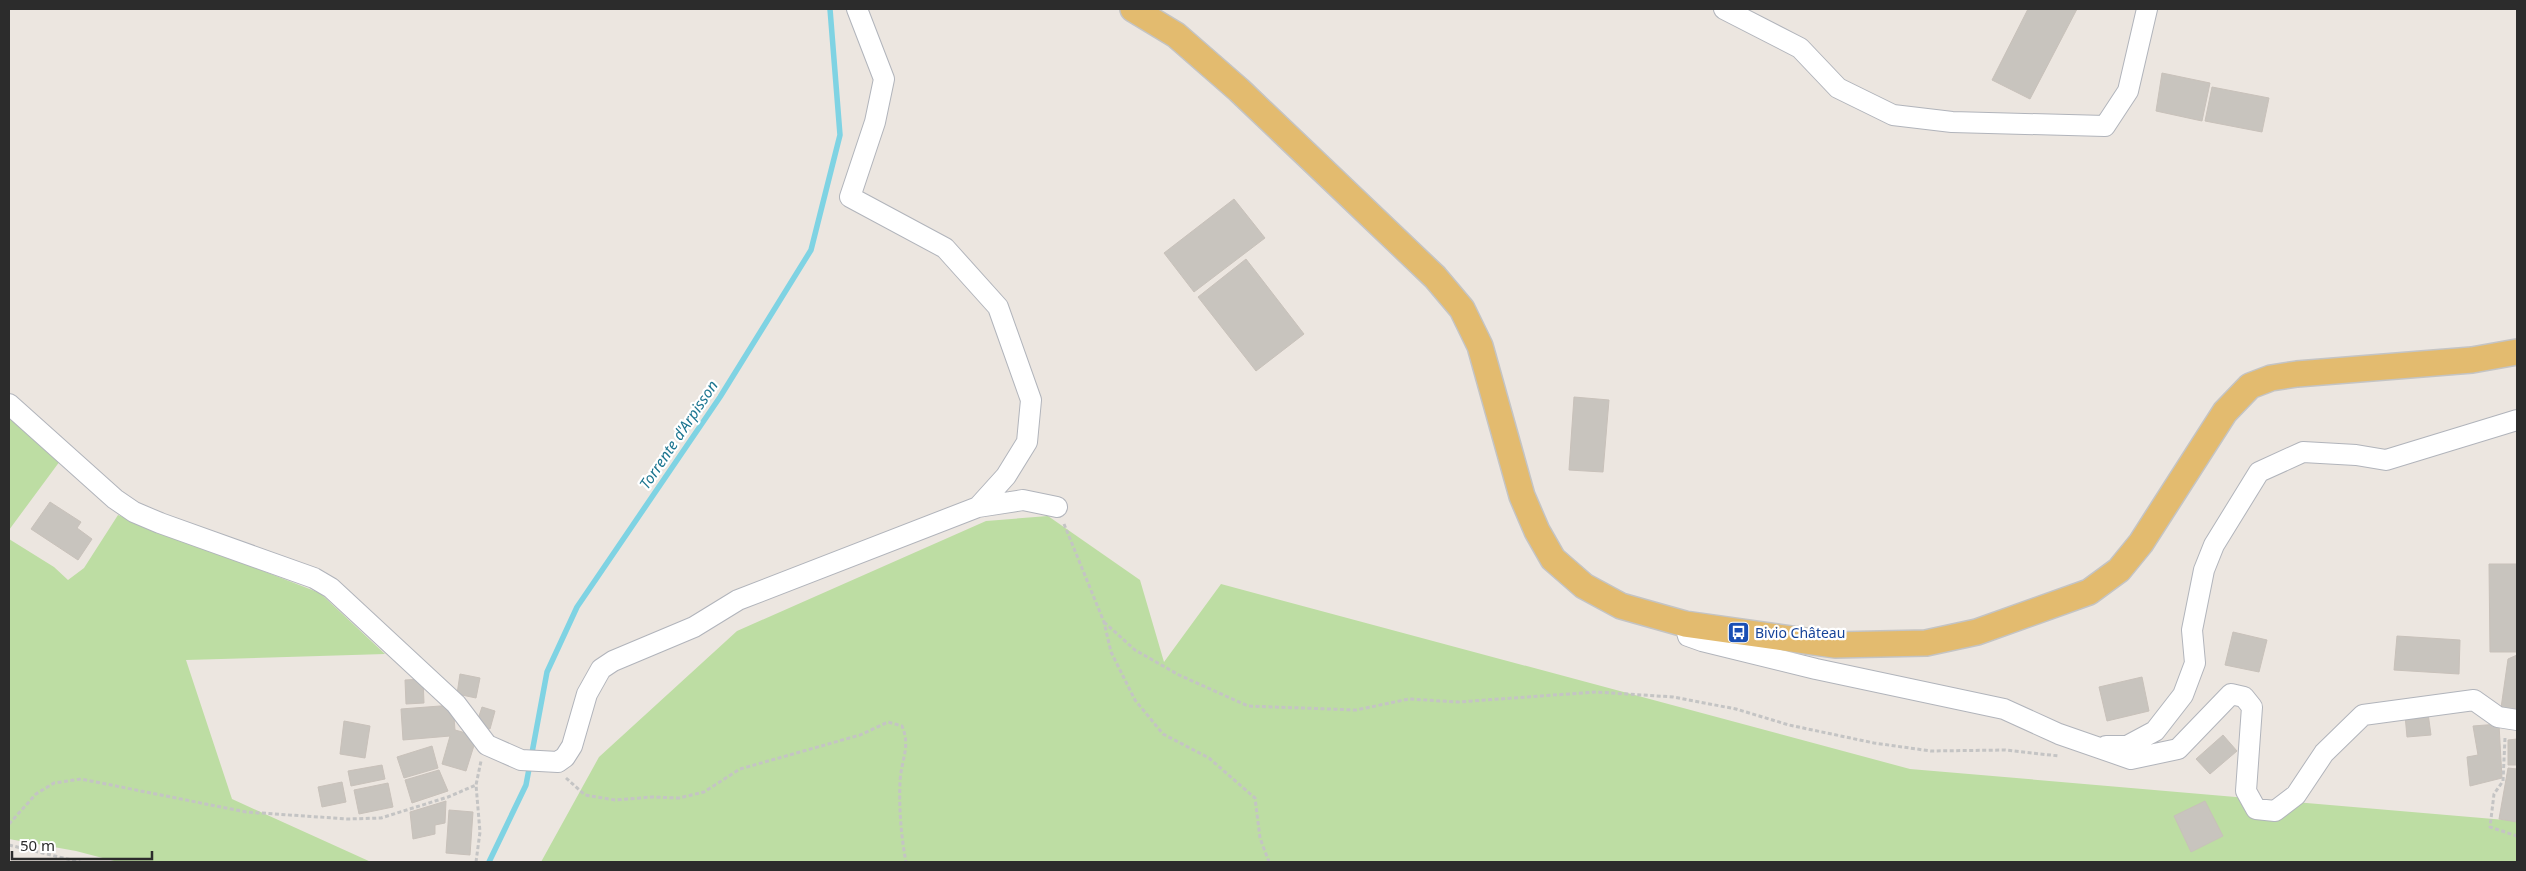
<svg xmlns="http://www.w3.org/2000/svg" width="2526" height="871" font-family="'Noto Sans',sans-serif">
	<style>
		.green { fill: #bddda3 }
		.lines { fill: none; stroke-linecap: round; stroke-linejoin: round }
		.stream { stroke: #7fd3e3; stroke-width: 5.5 }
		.building { fill: #c8c4be; stroke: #c8c1ba }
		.minor-casing { stroke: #b1b4bb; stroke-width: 22 }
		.major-casing { stroke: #c4c4c4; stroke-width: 28 }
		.path { stroke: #c4c4c4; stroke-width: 3; stroke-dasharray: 4 2.5; stroke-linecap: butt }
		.minor { stroke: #fff; stroke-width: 20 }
		.major { stroke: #e3bb6f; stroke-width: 25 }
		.labels { text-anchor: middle; stroke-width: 4.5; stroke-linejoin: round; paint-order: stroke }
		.transit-label { font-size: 14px; fill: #164399; stroke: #fff; text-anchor: start }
		.water-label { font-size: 15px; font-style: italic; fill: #1c7590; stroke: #fff }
	</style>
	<rect width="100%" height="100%" fill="#ece6e0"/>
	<path class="green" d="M9,416L60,461L9,530Z
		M118,515L320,593L385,654L186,660L232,799L371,862H118L76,851L9,839V539L54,567L68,580L84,568Z
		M1048,516L1140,580L1164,662L1221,584L1910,769L2517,821V862H541L599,757L737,631L986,521Z"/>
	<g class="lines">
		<path class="stream" d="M489,862L526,785L547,672L577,607L720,397L811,250L840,135L830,9"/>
	</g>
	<path class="building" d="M2028,9H2077L2030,99L1992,80Z
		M2162,73L2210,83L2202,121L2156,111Z
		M2212,87L2269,98L2262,132L2205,121Z
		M1234,199L1265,238L1194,292L1164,253Z
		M1246,259L1304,334L1256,371L1198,297Z
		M1574,397L1609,400L1603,472L1569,470Z
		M50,502L81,522L77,528L92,539L78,560L31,529Z
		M2489,564H2517V652H2490Z
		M2233,632L2267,640L2259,672L2225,665Z
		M2397,636L2460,640L2459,674L2394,670Z
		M2517,655V710L2501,708L2508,659Z
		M460,674L480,678L476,698L457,694Z
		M2142,677L2149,711L2107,721L2099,687Z
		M423,679L424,703L406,704L405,680Z
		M453,705L455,730L477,736L466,771L442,764L450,736L403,740L401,709Z
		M482,707L495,711L490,729L476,725Z
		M2428,713L2431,735L2407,737L2405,715Z
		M344,721L370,726L365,758L340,754Z
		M2499,724L2502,778L2470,786L2467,757L2478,755L2473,726Z
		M2223,735L2237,751L2210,774L2196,759Z
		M2517,739V765H2508V740Z
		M432,746L438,768L404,778L397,757Z
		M382,765L385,779L351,786L348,771Z
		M2508,768L2517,769V822L2499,819Z
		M439,770L448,791L412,803L405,780Z
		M342,782L346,802L322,807L318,787Z
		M388,783L393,807L359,814L354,790Z
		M446,801L445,823L435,825V834L413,839L410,812Z
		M2205,801L2223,836L2191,852L2174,816Z
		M449,810L473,812L470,855L446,853Z"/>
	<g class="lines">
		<defs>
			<path id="minor" d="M857,9L884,79L875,122L850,197L945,248L998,307L1031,400L1027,442L1006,476L978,507
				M1724,9L1800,48L1838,88L1893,115L1952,122L2105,126L2128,91L2147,9
				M9,404L115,499L134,512L160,523L314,578L331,588L456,704L487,745L521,760L558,762L565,757L572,746L587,694L601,669L613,661L694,627L738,600L978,507L1023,500L1057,507
				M1685,624L1688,636L1702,641L1816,669L2004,709L2059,734L2131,759L2178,749L2231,694L2244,697L2252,707L2246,791L2256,809L2275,811L2296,795L2324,753L2363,715L2474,700L2498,717L2517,720
				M2106,746H2127L2155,731L2183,695L2195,663L2192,630L2204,570L2214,545L2259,472L2303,452L2356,455L2386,460L2517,420"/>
			<path id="major" d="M1133,9L1176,35L1239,90L1435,277L1462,309L1480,346L1522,496L1537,531L1553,559L1584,586L1621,606L1685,624L1835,645L1926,643L1977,632L2089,592L2119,570L2141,543L2225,412L2250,386L2271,378L2297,374L2472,360L2517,352"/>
		</defs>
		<use href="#minor" class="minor-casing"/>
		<use href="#major" class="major-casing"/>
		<path class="path" d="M1064,524L1104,622L1111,652L1135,700L1163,734L1209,758L1255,798L1260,838L1269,862
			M1104,622L1135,650L1179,675L1248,706L1356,710L1409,699L1458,702L1596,692L1673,697L1736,709L1789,725L1874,743L1931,751L2005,750L2059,756
			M2505,738L2503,781L2494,794L2490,827L2517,836
			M566,778L585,795L615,800L652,797L679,798L704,792L740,769L860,735L888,722L902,726C911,747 901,760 900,782C899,809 901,836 906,862
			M9,824L36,794L54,783L81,779L246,812L348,819L381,818L448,797L476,785
			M9,845L80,862
			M476,862L480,832L476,785L481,761"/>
		<use href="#minor" class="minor"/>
		<use href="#major" class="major"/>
	</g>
	<defs>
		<symbol id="bus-square" viewBox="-11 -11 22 22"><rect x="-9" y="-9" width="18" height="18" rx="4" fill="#1a4fb4" stroke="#fff"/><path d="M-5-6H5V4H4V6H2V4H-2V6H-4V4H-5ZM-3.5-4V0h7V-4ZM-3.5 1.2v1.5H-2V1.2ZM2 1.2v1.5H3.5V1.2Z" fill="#fff"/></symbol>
	</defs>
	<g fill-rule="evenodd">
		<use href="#bus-square" x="1726" y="620" width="25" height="25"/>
	</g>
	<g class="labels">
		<g class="transit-label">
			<text x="1755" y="638">Bivio Château</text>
		</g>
		<g class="water-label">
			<text transform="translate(679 435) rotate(-56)" y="5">Torrente d'Arpisson</text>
		</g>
	</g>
	<rect width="2526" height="871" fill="none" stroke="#2c2c2c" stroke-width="20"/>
	<path d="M12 851v8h140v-8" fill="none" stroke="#2c2c2c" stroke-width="2.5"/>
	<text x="20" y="851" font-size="15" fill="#2c2c2c" stroke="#ffffff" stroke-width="4" paint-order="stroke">50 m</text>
</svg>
